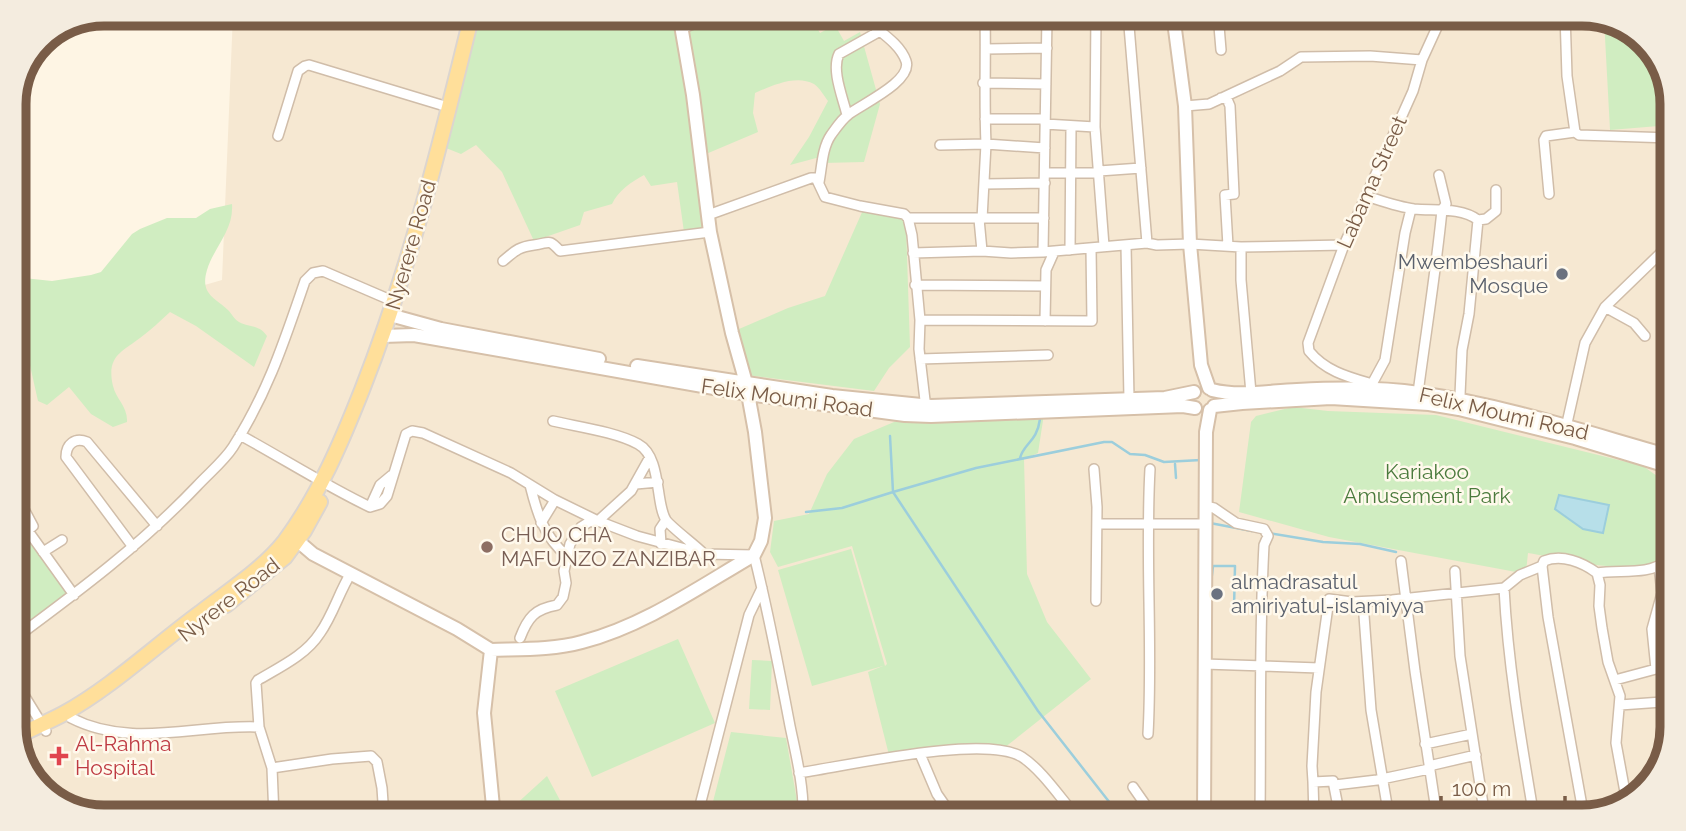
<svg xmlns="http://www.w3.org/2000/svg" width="1686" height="831" font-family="Raleway,sans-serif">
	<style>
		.residential { fill: #f6e8d2 }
		.green { fill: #d0edc1 }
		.water { fill: #b7dfe9; stroke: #9ccedc; stroke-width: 2 }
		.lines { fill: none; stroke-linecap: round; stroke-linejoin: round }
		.stream { stroke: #9ccedc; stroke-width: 2.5 }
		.street-casing { stroke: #d0bda9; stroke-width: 12 }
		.secondary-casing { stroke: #d6c0a9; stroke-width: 16 }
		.primary-casing { stroke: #dcd5cf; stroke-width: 18 }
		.street { stroke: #fff; stroke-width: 9 }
		.secondary { stroke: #fff; stroke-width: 12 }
		.primary { stroke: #ffdf9a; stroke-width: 14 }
		.worship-dot { fill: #6b7280; stroke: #fff9ec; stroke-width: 2.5 }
		.education-dot { fill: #8d6e63; stroke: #fff9ec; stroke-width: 2.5 }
		.health-dot { fill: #e0444e; stroke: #fff9ec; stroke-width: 2.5 }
		.labels { text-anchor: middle; stroke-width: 5; stroke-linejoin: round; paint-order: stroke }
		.street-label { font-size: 21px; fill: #795c47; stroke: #fff9ec }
		.worship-label { font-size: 21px; fill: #5b616d; stroke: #fff9ec; text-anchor: end }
		.park-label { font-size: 21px; fill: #4a7a3c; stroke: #fff9ec }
		.education-label { font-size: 21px; fill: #785e54; stroke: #fff9ec; text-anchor: start }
		.health-label { font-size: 21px; fill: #be3a42; stroke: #fff9ec; text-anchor: start }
		.rim { fill: none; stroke: #795c47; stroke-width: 9 }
	</style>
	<rect width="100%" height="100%" fill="#fef5e4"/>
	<path class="residential" d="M233,14H1582L1621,23L1657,54L1672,99L1663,766L1632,802L1582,817H104L65,808L29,777L14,733V340L222,280Z"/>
	<path class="green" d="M474,14H675L703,229L684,232L677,182L651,186L644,175C631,182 618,191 612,204L584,212L580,225L534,241L502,172L476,145L461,154L441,146Z
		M736,14H817L811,18L820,33L835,25L844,41L860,32L880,104L864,162L823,163L820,157L790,165L809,137L828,101C824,96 820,88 814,84C796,74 771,86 755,93L753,113L758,132L706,154L689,28Z
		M1604,19C1655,31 1672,78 1671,125L1610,130Z
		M232,204C234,230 214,247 207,270C200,294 214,297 228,310C232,314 234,319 239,322C250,328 259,324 267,336L254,367L196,326L170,312C160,321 151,330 140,338C122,352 106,356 113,386C116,399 128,407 127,422L113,427L91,414L69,387L47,405L38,401L29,361L25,352L20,350L14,352V277L52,281L91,275L101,272L132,234L140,229L167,218H196L210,209Z
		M863,210L902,216L906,225L910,347L889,368L874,391L747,375L732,332L788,308L825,296Z
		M1293,407L1328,411L1436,415L1643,466L1657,476L1667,487L1666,556C1634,579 1566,559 1528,553L1526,572H1516L1329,537L1239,512L1251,422L1256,416Z
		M1044,414L1038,453L1024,459L1027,574L1047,622L1091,679L1004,748L889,755L868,672L883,666L812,686L778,570L851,549L885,666L887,664L852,546L778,567L770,552L774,521L809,514L827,474L854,439L894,422Z
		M14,526L25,533L68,590L63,597L14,634Z
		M678,639L715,723L592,777L555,691Z
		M752,660L772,661L770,710L749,709Z
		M731,732L786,738L797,801L796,817H709Z
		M547,776L569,817H502Z"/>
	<path class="water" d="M1559,495L1609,505L1603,533L1583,529L1555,509Z"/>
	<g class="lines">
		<path class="stream" d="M890,436L893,492L976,468L1104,442H1112L1130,454L1145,455L1164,462L1201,460
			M1020,458C1024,443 1037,442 1040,419
			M1175,464L1176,478
			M806,512L842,508L893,492L1038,711L1121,817
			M1210,523L1252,531
			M1269,533L1323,542L1360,544L1396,552
			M1211,583L1213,566H1235L1234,608"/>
		<defs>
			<path id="street" d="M1008,14L1047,17L1063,14
				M1096,14L1095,127L1104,246
				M1128,14L1147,243
				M1218,14L1221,50
				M1565,14L1567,76L1575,132L1579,135L1671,138
				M1047,17L1043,252L1147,243L1157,245L1190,244L1241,247L1344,245
				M681,29L718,14
				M986,49L1047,48
				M983,83L1046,84
				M1221,98L1227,99L1230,106L1234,194L1225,195L1228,246
				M1185,106L1209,104L1280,71L1301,57L1370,56L1422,60
				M847,115C843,98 831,70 839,54L880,31
				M985,119H1045
				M1045,124L1095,127
				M278,136L298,71L305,66L309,65L448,107
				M940,145L986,144C984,100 986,57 985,14
				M1099,171L1141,168
				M1045,173H1099
				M819,182C822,167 822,148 831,135C836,128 842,119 849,114C862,104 913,81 906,61C899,41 874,29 860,14
				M984,184L1045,183
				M1549,194L1544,140L1546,136L1575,132
				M1366,196C1382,201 1398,207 1414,209C1434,211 1461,207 1478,220L1486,219L1496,211V190
				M708,215L811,178H816L825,197L860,206L904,214L908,218L912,235L920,320L919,349L926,409
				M908,218H1044
				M979,219L982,251L1011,253L1043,252
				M982,219L986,144L1045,148
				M1126,245L1129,399
				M1241,247V280L1251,393
				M1070,250L1071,127
				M913,253L982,251
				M503,261C515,251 518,247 534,245C550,243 548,238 560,251L710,232
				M915,285L1045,286
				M1605,307L1634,323L1645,336
				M920,320L1092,321L1091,248
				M1045,321L1046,270L1054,252
				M920,359L1048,355
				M1372,384C1348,377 1325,371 1309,351L1308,343L1344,245L1413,91L1422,60L1443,14
				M1371,390L1372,384L1385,360L1405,233L1411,209
				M1418,393C1426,332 1436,271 1442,210L1446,204L1439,175
				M1456,399L1460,395L1462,350L1469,314L1478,220
				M553,421C579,427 616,432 638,444C662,457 655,503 666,520C672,528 694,544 703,553
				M1565,432L1585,343L1605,307L1670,244
				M240,435C284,459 326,486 370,507L380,504L387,496L406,434L412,431L423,433L511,473L555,500L598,521L637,536L704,554L754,555C768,611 779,668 790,726C796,755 804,786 803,817
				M1094,469L1097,507L1096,601
				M636,484L658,482
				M530,485C537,513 544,537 567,556
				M1205,506L1214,508L1236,523L1264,529L1268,536L1264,545C1259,636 1261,726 1260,817
				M370,507L380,485L392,475
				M25,511L33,526L27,531
				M541,523L555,500
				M1097,524H1205
				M26,528L74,595
				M661,544L660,529L666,520
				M133,547L66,457C66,444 75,437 87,442L157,526
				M43,552L62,540
				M1401,561L1415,671L1437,817
				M1455,571L1460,656L1485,817
				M1504,588C1508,665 1521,740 1534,817
				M1363,602L1371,710L1389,817
				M520,638C528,617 535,609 557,605L563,597L566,583L564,571L570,544L581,527L589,522L598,521L631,491L650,457
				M14,639C79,591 142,544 197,486C209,473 224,461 233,447C268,392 284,342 305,281L313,273L323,271L395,302
				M1204,664L1319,668
				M14,679L46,731
				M1615,680L1656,669L1652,629L1662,593L1659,567
				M1620,705L1662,702L1664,704
				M71,718C132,749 195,724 259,727
				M1148,734C1153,646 1145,558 1150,469
				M1425,744L1472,734
				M920,754L937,794L953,817
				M272,768L332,759L371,756L377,762L382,788L384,817
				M799,773C846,766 985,734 1022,757C1042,770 1061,799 1077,817
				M1313,782L1312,766L1316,692L1329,599L1352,602L1392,600L1504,588L1520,575L1542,566
				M1335,785L1377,780L1429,769L1433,765L1476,755
				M1133,787L1154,817
				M1627,803L1616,743L1620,696L1608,662L1602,628L1599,606L1600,585L1597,573C1619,569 1648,576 1666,561
				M274,817L272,768L259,727L256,683L258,680C280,667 306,655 320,633C333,615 339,592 351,573
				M697,817L749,615L762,588
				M1314,817L1313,782L1333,781L1340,817
				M1584,817L1548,617L1542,566L1544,561C1562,554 1582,562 1597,573"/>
			<path id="secondary" d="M1173,14L1185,106L1190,244L1201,365L1209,388
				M390,315L441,329L599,359
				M383,336L414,335L748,394L905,415L931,416L1183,406L1195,408
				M637,366L832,396L931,406L1165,398L1194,392
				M1212,390C1239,397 1269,391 1297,390C1336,388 1380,387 1419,393C1504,405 1585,432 1667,455
				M1214,406L1242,403L1331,398L1429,404L1459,409L1575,438L1667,466
				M292,536L313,554L457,629L491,650L484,713L494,817
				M491,650C521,649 553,650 582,642C644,626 699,587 754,555L761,541L765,518L755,432L746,383L732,333L710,232L693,95L679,14
				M1204,817L1206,432L1210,410"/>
			<path id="primary" d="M226,605L285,557L304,531L320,502
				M16,737C31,729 48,722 63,714C112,687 155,646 200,613C228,591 262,570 285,541C319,495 341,443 362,390C410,268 441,142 472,14"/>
		</defs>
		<use href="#street" class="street-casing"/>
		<use href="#secondary" class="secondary-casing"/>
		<use href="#primary" class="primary-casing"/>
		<use href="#street" class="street"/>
		<use href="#secondary" class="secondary"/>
		<use href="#primary" class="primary"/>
	</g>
	<g class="worship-dot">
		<circle cx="1562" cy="274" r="7"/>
		<circle cx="1217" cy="594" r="7"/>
	</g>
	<circle class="education-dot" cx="487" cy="547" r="7"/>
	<path class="health-dot" d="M55.5 745.5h7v7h7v7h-7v7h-7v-7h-7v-7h7z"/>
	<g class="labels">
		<g class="street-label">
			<text transform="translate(1372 182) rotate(-66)" y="7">Labama Street</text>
			<text transform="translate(411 245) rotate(-74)" y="7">Nyerere Road</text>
			<text transform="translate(787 398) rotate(8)" y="7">Felix Moumi Road</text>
			<text transform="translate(1504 414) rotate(13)" y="7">Felix Moumi Road</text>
			<text transform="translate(229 600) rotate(-38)" y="7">Nyrere Road</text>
		</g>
		<g class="worship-label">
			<text x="1548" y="269">Mwembeshauri<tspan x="1548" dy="24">Mosque</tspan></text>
			<text x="1231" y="589" text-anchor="start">almadrasatul<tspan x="1231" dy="24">amiriyatul-islamiyya</tspan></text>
		</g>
		<g class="park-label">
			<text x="1427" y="479">Kariakoo<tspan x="1427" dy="24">Amusement Park</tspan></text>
		</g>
		<g class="education-label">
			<text x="501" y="542">CHUO CHA<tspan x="501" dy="24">MAFUNZO ZANZIBAR</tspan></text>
		</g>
		<g class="health-label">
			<text x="75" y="751">Al-Rahma<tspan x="75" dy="24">Hospital</tspan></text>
		</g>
	</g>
	<path d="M0 0H1686V831H0ZM104 26H1582A78 78 0 0 1 1660 104V727A78 78 0 0 1 1582 805H104A78 78 0 0 1 26 727V104A78 78 0 0 1 104 26Z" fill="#f4ecdf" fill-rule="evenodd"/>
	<path class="rim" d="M104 26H1582A78 78 0 0 1 1660 104V727A78 78 0 0 1 1582 805H104A78 78 0 0 1 26 727V104A78 78 0 0 1 104 26Z"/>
	<path d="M1441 796v10h124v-10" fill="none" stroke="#795c47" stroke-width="3.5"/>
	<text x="1452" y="796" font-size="21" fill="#795c47" stroke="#fff9ec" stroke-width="5" paint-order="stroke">100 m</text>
</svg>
